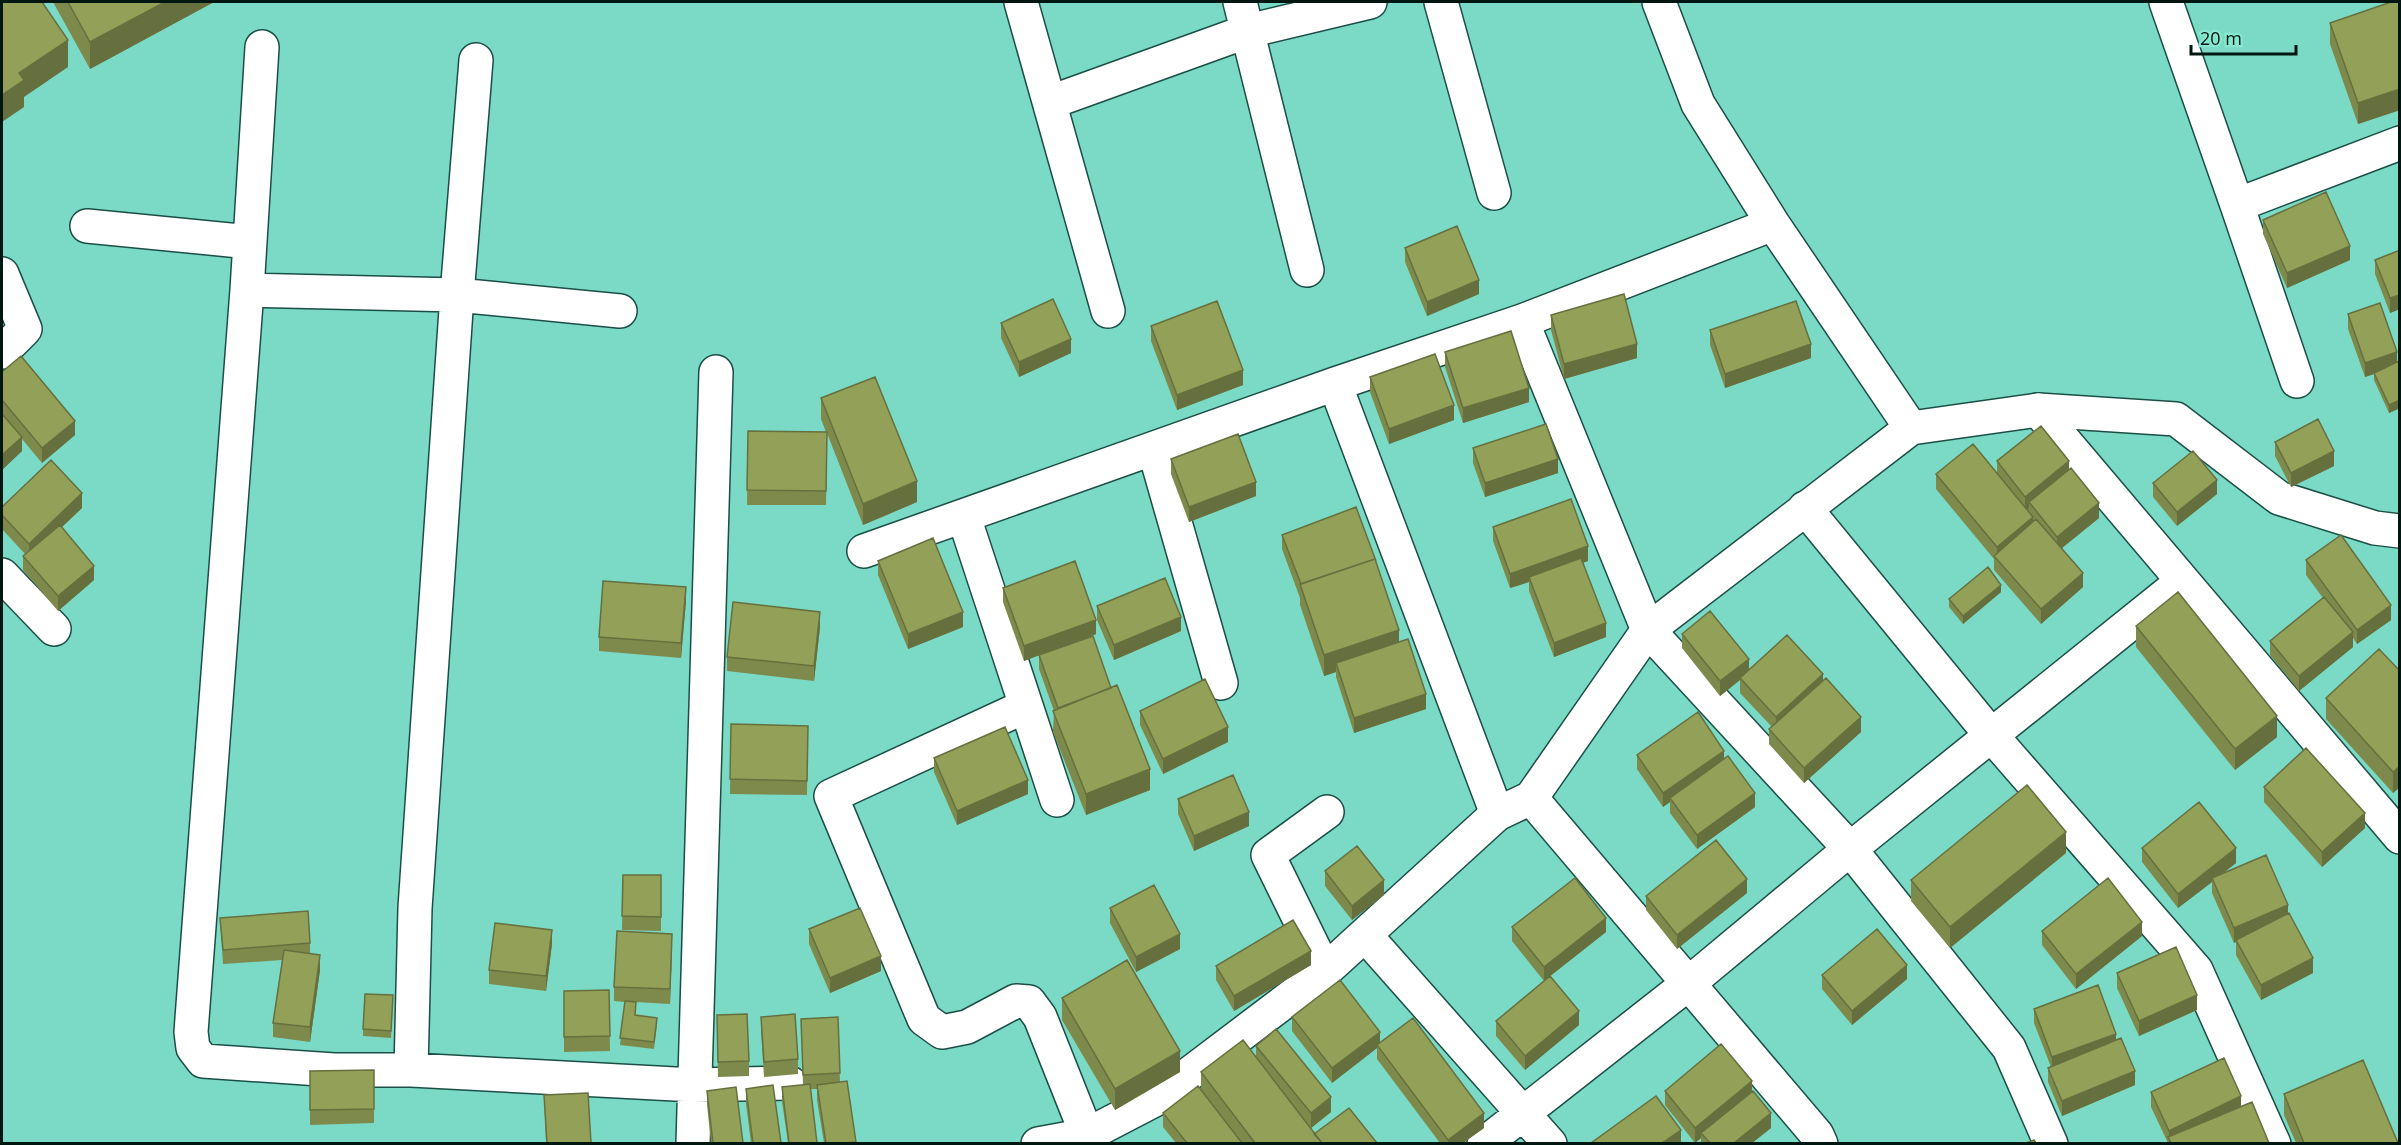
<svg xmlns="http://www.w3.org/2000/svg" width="2401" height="1145" font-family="'Open Sans',sans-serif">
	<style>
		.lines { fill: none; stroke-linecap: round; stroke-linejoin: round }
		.minor-casing { stroke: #1b4f45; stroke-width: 36 }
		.tertiary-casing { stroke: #1b4f45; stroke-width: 36 }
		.minor { stroke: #fff; stroke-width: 33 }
		.tertiary { stroke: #fff; stroke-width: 33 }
		.wall { fill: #7e8a4c }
		.shaded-wall { fill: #66703e }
		.building { fill: #92a058; stroke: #66703e; stroke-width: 1.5 }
	</style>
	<rect width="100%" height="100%" fill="#7adac6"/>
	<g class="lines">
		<defs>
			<path id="minor" d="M1021,2L1108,311
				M1240,2L1307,270
				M1441,2L1494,193
				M1659,2L1698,104L1773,224L1911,428
				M2166,2L2237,205
				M476,60L457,295L620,311
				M1051,102L1248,31L1370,2
				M87,226L250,242
				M2,274L25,329L2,352
				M247,290L262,47
				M1522,321L1648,630L1850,849L2009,1048L2051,1144
				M2297,381L2237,205L2400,143
				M1335,384L1497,814
				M2038,410L2400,837
				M1154,449L1221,683
				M1805,508L1991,735L2196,970L2274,1144
				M964,517L1057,800
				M864,551L1335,384L1522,321L1773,224
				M2,575L54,629
				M1026,706L831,796L924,1019L942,1032L967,1027L1016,1001L1029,1002L1040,1017L1087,1135
				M1531,798L1817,1135L1821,1144
				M1365,935L1550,1144
				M1325,971L1268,855L1327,812
				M411,1070L415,908L457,295L247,290L191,1032L193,1048L203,1061L334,1070H411L694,1085L790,1083
				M693,1144L716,372
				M1484,1144L1689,983L1850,849L2183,581"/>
			<path id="tertiary" d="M1038,1144L1087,1135L1156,1099L1325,971L1497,814L1531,798L1648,630L1911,428L2038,410L2176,419L2279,498L2375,528L2400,531"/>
		</defs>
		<use href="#minor" class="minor-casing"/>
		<use href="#tertiary" class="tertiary-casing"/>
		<use href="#minor" class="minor"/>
		<use href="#tertiary" class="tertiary"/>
	</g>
	<path class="wall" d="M53,2H214L90,69Z
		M2400,2V110L2358,124L2330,44V23Z
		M2263,220L2350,260L2287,288L2263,234Z
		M1405,248L1479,294L1427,316L1405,262Z
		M2400,250V309L2390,313L2375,274V260Z
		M2348,314L2397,362H2400V408L2389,413L2374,380V374L2365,377L2348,329Z
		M1551,315L1637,358L1564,379L1551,330Z
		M1001,323L1071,353L1019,377L1001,338Z
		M1151,326L1243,385L1177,410L1151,341Z
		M1710,330L1811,358L1725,388L1710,345Z
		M1445,352L1529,402L1463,423L1445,367Z
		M2,372L75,435L42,463L22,439V451L2,470Z
		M1370,377L1454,420L1389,444L1370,392Z
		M821,398L917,502L863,525L827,433L826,505H747L748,431L826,432L821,419Z
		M2275,442L2334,466L2291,487L2275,456Z
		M1473,448L1558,473L1485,497L1473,463Z
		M1171,459L1256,496L1189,522L1171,474Z
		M1997,461L2069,470L2099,518L2062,548L2083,587L2041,624L1994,570V559L1936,489V474L1997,473Z
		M2153,483L2217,494L2177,526L2153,497Z
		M2,507L82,508L62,527L94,580L58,611L23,570V556L25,554L2,529Z
		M1493,527L1588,561L1583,562L1606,637L1554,657L1529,591V582L1510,588L1493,541Z
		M1282,535L1399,642L1426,709L1354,733L1336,677V672L1324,676L1300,605V598L1282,549Z
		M2306,560L2391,620L2357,644L2353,638V647L2299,691L2270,655V641L2323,598L2306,575Z
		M878,561L963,627L908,649L878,575Z
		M1003,588L1096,634L1068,645L1111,688L1150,790L1086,815L1053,732L1054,711L1039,669V655L1024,661L1003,602Z
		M2001,592L1963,624L1949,607V599Z
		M686,601L681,658L599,651V637Z
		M1097,606L1181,631L1114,660L1097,620Z
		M2136,626L2277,737L2235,770L2136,647Z
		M820,627L814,681L727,671V657Z
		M1682,634L1749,670L1823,681L1861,732L1804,783L1769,744V729L1772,727L1740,693V680L1720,696L1682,648Z
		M2400,671V787L2393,793L2326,719V698Z
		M1140,711L1228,742L1163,774L1140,725Z
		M731,724L808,726L807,795L730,794Z
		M1637,755L1724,759L1755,807L1697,849L1670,813V802L1663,807L1637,769Z
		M934,758L1028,794L957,825L934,772Z
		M2264,787L2365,828L2322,867L2264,802Z
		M1178,799L1249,826L1194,851L1178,814Z
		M2142,848L2236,863L2222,874L2288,913L2313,973L2261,1000L2236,955V942L2234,943L2212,893V882L2178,908L2142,862Z
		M2066,853L1950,948L1911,901V880Z
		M1325,871L1384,895L1352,920L1325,886Z
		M623,875H661V931L622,930Z
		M1747,893L1677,949L1646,910V896Z
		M1110,908L1180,949L1136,972L1110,923Z
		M220,918L310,943V954L320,970L310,1042L273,1037V1023L282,960L223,964Z
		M1512,927L1606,932L1550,976L1579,1025L1525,1070L1496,1036V1021L1544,981L1512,941Z
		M809,929L881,971L830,993L809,944Z
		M2042,931L2142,936L2076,989L2042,945Z
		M552,944L546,991L489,984V970Z
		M672,948L670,1004L635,1002L636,1010L635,1015L657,1025L654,1049L620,1045L625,1002L614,1001V987Z
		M1311,965L1234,1011L1216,980V966Z
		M2117,973L2197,1010L2139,1036L2117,988Z
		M1822,975L1907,979L1852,1025L1822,989Z
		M609,990L610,1051L564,1052V991Z
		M1062,998L1180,1072L1115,1110L1062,1020Z
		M393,1003L391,1038L363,1036V1029Z
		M2034,1009L2116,1040L2135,1085L2062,1116L2048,1082V1068L2051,1067L2034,1023Z
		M761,1017L798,1059V1074L764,1077L761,1032Z
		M838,1017L840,1082L847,1081L856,1143H824L817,1100V1089H810L817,1143H788L782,1102V1087L803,1085L801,1019Z
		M1292,1017L1380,1043L1484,1128L1463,1143H1440L1377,1059V1048L1332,1083L1292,1031Z
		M717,1030L749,1061V1076L718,1077Z
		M1256,1046L1331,1112L1311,1128L1290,1102L1314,1134L1377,1143H1176L1163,1127V1113L1201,1090V1072L1256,1057Z
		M374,1070V1123L310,1125V1071Z
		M746,1089L781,1143H751L746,1104Z
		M707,1091L743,1143H711L707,1105Z
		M1665,1091L1752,1092L1771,1128L1752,1143H1701V1138L1695,1143L1665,1105Z
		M2151,1092L2241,1106L2269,1143H2168L2151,1107Z
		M2284,1094L2398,1143H2296L2284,1115Z
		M544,1095L591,1143H546Z"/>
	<path class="shaded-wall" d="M165,2H214L90,69V42Z
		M68,40V67L24,97V107L2,122V95L19,73Z
		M2400,89V110L2358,124V103Z
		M2350,246V260L2287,288V273Z
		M1479,280V294L1427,316V302Z
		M2400,295V309L2390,313V298Z
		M1071,339V353L1019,377V362Z
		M1637,344V358L1564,379V364Z
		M1811,344V358L1725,388V374Z
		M2397,352V366L2365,377V363Z
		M1243,370V385L1177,410V395Z
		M1529,388V402L1463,423V408Z
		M2400,400V408L2389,413V405Z
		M1454,405V420L1389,444V429Z
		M75,421V435L42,463V448Z
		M22,437V451L2,470V455Z
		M2334,451V466L2291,487V473Z
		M1558,459V473L1485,497V483Z
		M2069,461V476L2029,502V508L2025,511V497Z
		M2217,480V494L2177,526V512Z
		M917,481V502L863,525V504Z
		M1256,482V496L1189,522V507Z
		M82,493V508L29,558V544Z
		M2099,503V518L2057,552V537Z
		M2033,517V532L1997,559V547Z
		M1588,546V561L1531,581L1529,577V582L1510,588V574Z
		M94,566V580L58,611V596Z
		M2083,573V587L2041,624V609Z
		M2001,585V592L1963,624V616Z
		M686,587V601L681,658V643Z
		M2391,605V620L2357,644V630Z
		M820,612V627L814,681V666Z
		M963,612V627L908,649V634Z
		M1181,617V631L1114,660V645Z
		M1096,620V634L1024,661V646Z
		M1606,623V637L1554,657V643Z
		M1399,630V651L1336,663V672L1324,676V655Z
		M2353,632V647L2299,691V676Z
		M1749,659V673L1740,678V680L1720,696V681Z
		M1823,674V688L1776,732V717Z
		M1426,694V709L1354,733V718Z
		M2277,716V737L2235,770V749Z
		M1861,717V732L1804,783V768Z
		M1228,727V742L1163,774V759Z
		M1724,751V765L1670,798V802L1663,807V793Z
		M2400,766V787L2393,793V772Z
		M1150,769V790L1086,815V794Z
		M1028,780V794L957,825V811Z
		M1755,793V807L1697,849V835Z
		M1249,812V826L1194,851V836Z
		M2365,813V828L2322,867V852Z
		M2066,832V853L1950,948V927Z
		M2236,848V863L2213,881L2212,878V882L2178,908V894Z
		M1747,879V893L1677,949V935Z
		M1384,880V895L1352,920V906Z
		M2288,905V919L2234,943V928Z
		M1606,918V932L1544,981V967Z
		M2142,922V936L2076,989V974Z
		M552,930V944L546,991V976Z
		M672,934V948L670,1004V989Z
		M1180,934V949L1136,972V957Z
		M1311,951V965L1234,1011V996Z
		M320,955V970L310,1042V1027Z
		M881,956V971L830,993V978Z
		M2313,958V973L2261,1000V985Z
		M1907,965V979L1852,1025V1011Z
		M2197,995V1010L2139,1036V1021Z
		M1579,1011V1025L1525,1070V1056Z
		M1380,1032V1046L1377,1045V1048L1332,1083V1068Z
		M2116,1034V1048L2052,1071V1057Z
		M1180,1051V1072L1115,1110V1089Z
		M2135,1071V1085L2062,1116V1101Z
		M1752,1081V1096L1701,1133V1138L1695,1143V1128Z
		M2241,1096V1110L2169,1139V1131Z
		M1331,1097V1112L1311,1128V1113Z
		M1484,1113V1128L1463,1143H1448V1140Z
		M1771,1113V1128L1752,1143H1734Z
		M1681,1130V1143H1662Z"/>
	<path class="building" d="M2,2H42L68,40L19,73L24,80L2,95Z
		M68,2H165L90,42Z
		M2391,2H2400V89L2358,103L2330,23Z
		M2326,192L2350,246L2287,273L2263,220Z
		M1457,226L1479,280L1427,302L1405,248Z
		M2400,250V295L2390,298L2375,260Z
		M1624,294L1637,344L1564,364L1551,315Z
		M1053,299L1071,339L1019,362L1001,323Z
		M1217,301L1243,370L1177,395L1151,326Z
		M1796,301L1811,344L1725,374L1710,330Z
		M2380,303L2397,352L2365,363L2348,314Z
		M1511,331L1529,388L1463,408L1445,352Z
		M1435,354L1454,405L1389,429L1370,377Z
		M21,356L75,421L42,448L2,400V372Z
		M2399,361L2400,400L2389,405L2374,373Z
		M875,377L917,481L863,504L821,398Z
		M2,414L22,437L2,455Z
		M2318,419L2334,451L2291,473L2275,442Z
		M1546,424L1558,459L1485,483L1473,448Z
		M2041,426L2069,461L2025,497L1997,461Z
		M748,431L827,432L826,491L747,490Z
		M1238,434L1256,482L1189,507L1171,459Z
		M1973,444L2033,517L1997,547L1936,474Z
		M2193,451L2217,480L2177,512L2153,483Z
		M51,460L82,493L29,544L2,515V507Z
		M2071,468L2099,503L2057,537L2029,502Z
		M1571,499L1588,546L1510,574L1493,527Z
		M1356,507L1376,561L1375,559L1301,584L1282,535Z
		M2036,519L2083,573L2041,609L1994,556Z
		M60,525L94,566L58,596L23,556Z
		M2341,535L2391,605L2357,630L2306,560Z
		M933,538L963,612L908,634L878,561Z
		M1581,558L1606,623L1554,643L1529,577Z
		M1375,559L1399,630L1324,655L1300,584Z
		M1075,561L1096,620L1024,646L1003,588Z
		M1988,567L2001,585L1963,616L1949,599Z
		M1165,578L1181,617L1114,645L1097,606Z
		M603,581L686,587L681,643L599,637Z
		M2178,592L2277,716L2235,749L2136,626Z
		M2324,597L2353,632L2299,676L2270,641Z
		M733,602L820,612L814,666L727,657Z
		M1710,611L1749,659L1720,681L1682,634Z
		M1787,635L1823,674L1776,717L1740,678Z
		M1093,636L1111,688L1058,708L1039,655Z
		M1408,639L1426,694L1354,718L1336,663Z
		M2379,649L2400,671V766L2393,772L2326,698Z
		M1826,678L1861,717L1804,768L1769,729Z
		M1205,679L1228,727L1163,759L1140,711Z
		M1117,685L1150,769L1086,794L1053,711Z
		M1698,712L1724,751L1663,793L1637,755Z
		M731,724L808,726L807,781L730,779Z
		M1005,727L1028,780L957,811L934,758Z
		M2306,748L2365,813L2322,852L2264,787Z
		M1728,756L1755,793L1697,835L1670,798Z
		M1233,775L1249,812L1194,836L1178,799Z
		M2027,785L2066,832L1950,927L1911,880Z
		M2199,802L2236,848L2178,894L2142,848Z
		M1716,840L1747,879L1677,935L1646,896Z
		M1357,846L1384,880L1352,906L1325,871Z
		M2266,855L2288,905L2234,928L2212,878Z
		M623,875H661V917L622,916Z
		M1575,878L1606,918L1544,967L1512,927Z
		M2108,878L2142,922L2076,974L2042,931Z
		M1154,885L1180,934L1136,957L1110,908Z
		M860,908L881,956L830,978L809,929Z
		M308,911L310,943L223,950L220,918Z
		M2289,913L2313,958L2261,985L2236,940Z
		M1293,920L1311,951L1234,996L1216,966Z
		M495,923L552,930L546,976L489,970Z
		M1877,929L1907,965L1852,1011L1822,975Z
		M617,931L672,934L670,989L614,987Z
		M2176,947L2197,995L2139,1021L2117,973Z
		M284,950L320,955L310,1027L273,1023Z
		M1127,960L1180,1051L1115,1089L1062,998Z
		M1550,976L1579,1011L1525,1056L1496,1021Z
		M1340,980L1380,1032L1332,1068L1292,1017Z
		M2098,985L2116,1034L2052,1057L2034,1009Z
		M609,990L610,1036L564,1037V991Z
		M365,994L393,995L391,1031L363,1029Z
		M625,1001L636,1002L635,1015L657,1018L654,1042L620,1038Z
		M747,1014L749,1061L718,1062L717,1015Z
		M795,1014L798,1059L764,1062L761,1017Z
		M838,1017L840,1073L803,1075L801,1019Z
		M1413,1018L1484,1113L1448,1140L1377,1045Z
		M1276,1029L1331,1097L1311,1113L1256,1046Z
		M2121,1038L2135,1071L2062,1101L2048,1068Z
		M1243,1040L1322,1143H1255L1201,1072Z
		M1721,1044L1752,1081L1695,1128L1665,1091Z
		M2224,1058L2241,1096L2169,1131L2151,1092Z
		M2363,1060L2398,1143H2304L2284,1094Z
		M374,1070V1109L310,1110V1071Z
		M847,1081L856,1142L845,1143H826L817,1085Z
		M810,1084L817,1143H789L782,1087Z
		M773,1085L781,1143H753L746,1089Z
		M1198,1086L1242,1143H1187L1163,1113Z
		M736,1087L743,1143H713L707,1091Z
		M1753,1091L1771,1113L1734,1143H1710L1701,1133Z
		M588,1093L591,1143H547L544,1095Z
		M1656,1096L1681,1130L1662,1143H1591Z
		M2252,1102L2269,1143H2171L2168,1137Z
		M1349,1108L1377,1143H1322L1314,1134Z
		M2034,1140L2036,1143H2026Z"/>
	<rect width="2401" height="1145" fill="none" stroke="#001611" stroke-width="6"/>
	<path d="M2191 45v9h105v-9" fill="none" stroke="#001611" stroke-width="3"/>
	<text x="2200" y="45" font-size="18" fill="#001611" stroke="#87e8d2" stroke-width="4.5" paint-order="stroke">20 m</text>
</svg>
